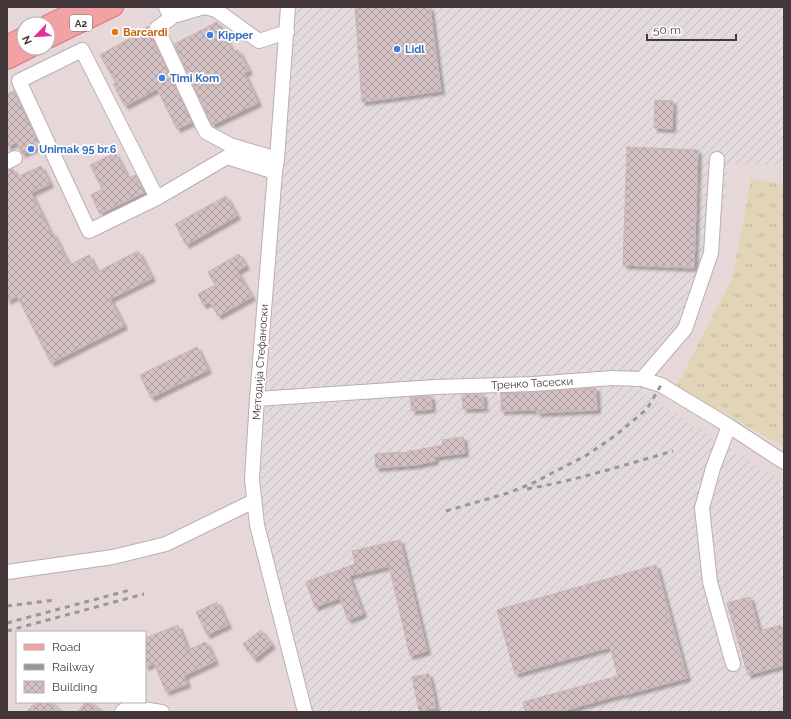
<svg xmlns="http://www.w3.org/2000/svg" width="791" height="719" font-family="Raleway,sans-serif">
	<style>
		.residential { fill: #e6d8d9; fill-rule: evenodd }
		.industrial { fill: url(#industrial-furrows) }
		.grass { fill: url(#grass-tufts) }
		.parking { fill: #ded9da }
		.building { fill: url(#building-cross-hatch); stroke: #cdb4b7; filter: url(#shadow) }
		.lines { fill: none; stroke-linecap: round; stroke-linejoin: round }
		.minor-casing { stroke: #bdadae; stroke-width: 16 }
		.major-casing { stroke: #d67478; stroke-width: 20 }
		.minor { stroke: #fff; stroke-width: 14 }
		.major { stroke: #f2a2a4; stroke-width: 18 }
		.rail { stroke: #979797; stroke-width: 3; stroke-dasharray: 5 5; stroke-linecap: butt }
		.food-dot { fill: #e8710a; stroke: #fff; stroke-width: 1.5 }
		.shop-dot { fill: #3f7fe0; stroke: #fff; stroke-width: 1.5 }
		.labels { text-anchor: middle; stroke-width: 3.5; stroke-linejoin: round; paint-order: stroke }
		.shield { fill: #fff; stroke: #7d7475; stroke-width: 1 }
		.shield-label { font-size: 10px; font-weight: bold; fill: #45383a }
		.food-label { font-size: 11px; font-weight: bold; fill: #c56008; stroke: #fff; text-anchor: start }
		.shop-label { font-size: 11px; font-weight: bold; fill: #366cbe; stroke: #fff; text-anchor: start }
		.street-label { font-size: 11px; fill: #45383a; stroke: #fff }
	</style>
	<defs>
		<pattern id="industrial-furrows" width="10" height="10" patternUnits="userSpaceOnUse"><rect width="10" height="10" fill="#e2dadc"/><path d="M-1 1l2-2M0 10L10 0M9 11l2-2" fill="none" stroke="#c3bcbe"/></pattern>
		<pattern id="grass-tufts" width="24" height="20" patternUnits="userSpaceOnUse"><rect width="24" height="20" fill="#e2d5b7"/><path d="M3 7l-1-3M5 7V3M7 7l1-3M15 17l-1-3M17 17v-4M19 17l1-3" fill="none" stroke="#c3b89e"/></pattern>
		<pattern id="building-cross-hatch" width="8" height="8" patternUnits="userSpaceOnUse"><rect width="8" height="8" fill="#d3c0c2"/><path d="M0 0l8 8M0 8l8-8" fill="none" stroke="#ad9d9f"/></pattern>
		<filter id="shadow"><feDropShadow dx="3.5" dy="3.5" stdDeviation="1" flood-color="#0004"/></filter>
	</defs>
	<rect width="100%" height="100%" fill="#f2e9ea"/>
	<path class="residential" d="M7,7H784V184L751,178L732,278L676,386L784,447V712H7ZM24,24H48V48H24ZM17,632H145V702H17Z"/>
	<path class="industrial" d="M294,7H784V165L730,163L721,216L714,262L687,329L645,394L784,483V712H307L259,502L270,361L278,220Z"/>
	<path class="grass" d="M751,178L784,184V447L676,386L732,278Z"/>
	<path class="parking" d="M146,7H163L168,17L154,23Z
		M202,12L207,23L169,41L164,31Z"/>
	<path class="building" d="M355,7H430L441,91L362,102Z
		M217,22L233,52L238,50L249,71L244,73L258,103L212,125L174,44Z
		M148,26L149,32L192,122L177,129L157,89L125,106L113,84L116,83L100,55L132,37L131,35Z
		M14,91L40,146L22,154L17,142L7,147V94Z
		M655,100L673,101L672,129L654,128Z
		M627,147L698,150L694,268L623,265Z
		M115,153L128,178L136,175L145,192L100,214L91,195L102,189L90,165Z
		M41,166L50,184L31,193L51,234L53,233L69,265L89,255L97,272L138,251L152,278L110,299L124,326L51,363L17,296L7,301V170L13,169L17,177Z
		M226,196L237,216L186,245L175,224Z
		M239,254L246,266L237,271L252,297L218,316L210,302L203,305L198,294L215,285L208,272Z
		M197,347L208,370L151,398L140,375Z
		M596,388L597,410L537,413V410L501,411V393L534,392Z
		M483,394L484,408L463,409L462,395Z
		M431,396L432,409L412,411L410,397Z
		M463,437L465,453L434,457L435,461L415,465L376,468L375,454L401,452V453L443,445L442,440Z
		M400,540L427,651L410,656L389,566L349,576L363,614L348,620L340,598L315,607L306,582L355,564L352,551Z
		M656,565L687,678L624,695L623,694L559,712H525L523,702L618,676L610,647L515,674L497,610Z
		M750,597L759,631L781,625L784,636V665L748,675L727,603Z
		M217,602L228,625L207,635L196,612Z
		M178,625L188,650L206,642L215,661L184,676L187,684L166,692L154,663L145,667V638Z
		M261,630L272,645L254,659L243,644Z
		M429,674L436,708L419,711L412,677Z
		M36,702H52L61,712H26Z
		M86,702H91L103,712H77Z"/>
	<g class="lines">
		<defs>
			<path id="minor" d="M166,7L171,18L157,28L202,124L206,132L230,145L277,159
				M173,7L177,15L204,7
				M205,7L216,10L259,41L287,32
				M288,7L277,159L275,172L257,399L252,479L257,525L305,712
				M7,162L15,158
				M157,198L82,50L19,81L89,231L157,198L227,157L275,172
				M642,379L685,329L711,253L717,159
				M257,399L435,387L533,384L612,378L642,379L661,385L729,426L784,462
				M729,426L713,468L702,508L710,582L733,664
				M7,572L113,557L166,544L254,501
				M122,712L128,707L162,712"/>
			<path id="major" d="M48,24L84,7
				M48,39L114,7
				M7,45L24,36
				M7,60L31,48"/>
		</defs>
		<use href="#minor" class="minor-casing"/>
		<use href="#major" class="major-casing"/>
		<use href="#minor" class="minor"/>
		<use href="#major" class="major"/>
		<path class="rail" d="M527,489C577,480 625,465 673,451
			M446,511L508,493L533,483L587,455L616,435L647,409L661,385
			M7,606L55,600
			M7,623L130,590
			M7,631L144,594"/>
	</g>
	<circle class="food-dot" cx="115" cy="32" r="4"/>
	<g class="shop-dot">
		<circle cx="210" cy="35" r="4"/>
		<circle cx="397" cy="49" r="4"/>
		<circle cx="162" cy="78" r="4"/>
		<circle cx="31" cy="149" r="4"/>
	</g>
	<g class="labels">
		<rect class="shield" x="70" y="15" width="22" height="16" rx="3"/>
		<g class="shield-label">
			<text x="81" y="27">A2</text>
		</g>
		<g class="food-label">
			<text x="123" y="36">Barcardi</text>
		</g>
		<g class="shop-label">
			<text x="218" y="39">Kipper</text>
			<text x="405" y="53">Lidl</text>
			<text x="170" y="82">Timi Kom</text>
			<text x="39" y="153">Unimak 95 br.6</text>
		</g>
		<g class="street-label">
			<text transform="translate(260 362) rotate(-86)" y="4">Методија Стефаноски</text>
			<text transform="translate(532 383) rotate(-3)" y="4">Тренко Тасески</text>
		</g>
	</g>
	<rect width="791" height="719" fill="none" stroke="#45383a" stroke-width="16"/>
	<rect x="16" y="631" width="130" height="72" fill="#ffffff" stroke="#b5afb0"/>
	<rect x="24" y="644" width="20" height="6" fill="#f2a2a4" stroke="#b5afb0"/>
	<text x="52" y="651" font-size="12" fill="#45383a">Road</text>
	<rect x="24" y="664" width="20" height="6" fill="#979797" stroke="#b5afb0"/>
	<text x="52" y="671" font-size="12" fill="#45383a">Railway</text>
	<rect x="24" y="681" width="20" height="12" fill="url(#building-cross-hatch)" stroke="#b5afb0"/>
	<text x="52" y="691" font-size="12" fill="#45383a">Building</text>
	<g transform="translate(36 36) rotate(245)"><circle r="19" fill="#ffffff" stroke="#b5afb0"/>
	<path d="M0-3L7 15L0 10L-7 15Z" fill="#e13299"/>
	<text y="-6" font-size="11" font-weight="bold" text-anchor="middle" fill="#45383a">N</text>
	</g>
	<path d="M647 34v6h89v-6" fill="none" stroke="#45383a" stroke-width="2"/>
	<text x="653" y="34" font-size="12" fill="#45383a" stroke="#ffffff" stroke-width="3" paint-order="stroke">50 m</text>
</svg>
